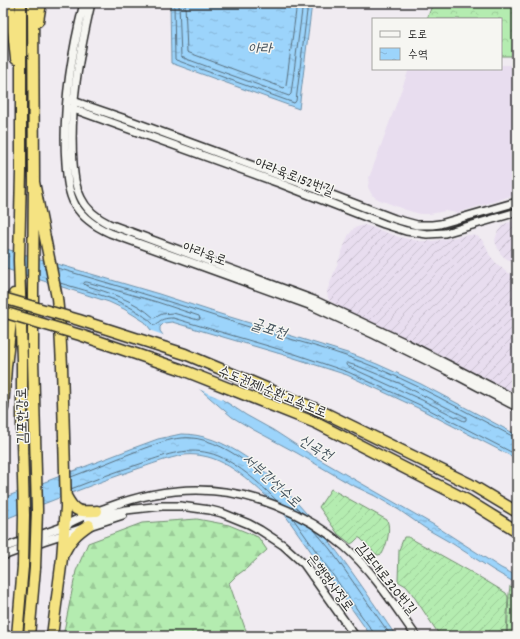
<svg xmlns="http://www.w3.org/2000/svg" width="520" height="639" font-family="Dekko,'Poor Story',sans-serif">
	<style>
		.built { fill: #e8ddef }
		.industrial { fill: url(#industrial-furrows) }
		.grass { fill: url(#grass-dots); stroke: #708c6e }
		.forest { fill: url(#forest-firs); stroke: #708c6e }
		.park { fill: url(#park-crowns); stroke: #708c6e }
		.garden { fill: url(#garden-furrows); stroke: #708c6e }
		.water { fill: url(#water-ripples); stroke: #6f90a8 }
		.pier { fill: #f0ebf1 }
		.lines { fill: none; stroke-linecap: round; stroke-linejoin: round }
		.shore { stroke: #586f7e; stroke-width: 1 }
		.minor-casing { stroke: #2b2b2b; stroke-width: 10 }
		.highway-casing { stroke: #2b2b2b; stroke-width: 13 }
		.minor { stroke: #f6f6f2; stroke-width: 7 }
		.highway { stroke: #f5e382; stroke-width: 10 }
		.highway-bridge-casing { stroke: #2b2b2b; stroke-width: 13; stroke-linecap: butt }
		.highway-bridge { stroke: #f5e382; stroke-width: 10 }
		.labels { text-anchor: middle; stroke-width: 3; stroke-linejoin: round; paint-order: stroke }
		.street-label { font-size: 14px; fill: #2b2b2b; stroke: #f6f6f2 }
		.water-label { font-size: 15px; font-style: italic; fill: #47555f; stroke: #f6f6f2 }
	</style>
	<defs>
		<pattern id="industrial-furrows" width="10" height="10" patternUnits="userSpaceOnUse"><rect width="10" height="10" fill="#e8ddef"/><path d="M-1 1l2-2M0 10L10 0M9 11l2-2" fill="none" stroke="#c7becd"/></pattern>
		<pattern id="grass-dots" width="8" height="8" patternUnits="userSpaceOnUse"><rect width="8" height="8" fill="#b4ecb0"/><path d="M2 2h.1M6 6h.1" fill="none" stroke="#9bcb98" stroke-width="1.8" stroke-linecap="round"/></pattern>
		<pattern id="forest-firs" width="22" height="20" patternUnits="userSpaceOnUse"><rect width="22" height="20" fill="#b4ecb0"/><path d="M5 1l3.5 6h-7zM16 11l3.5 6h-7z" fill="#9bcb98"/></pattern>
		<pattern id="park-crowns" width="20" height="18" patternUnits="userSpaceOnUse"><rect width="20" height="18" fill="#b4ecb0"/><path d="M2 6a3 3 0 1 1 6 0M12 15a3 3 0 1 1 6 0" fill="none" stroke="#9bcb98"/></pattern>
		<pattern id="garden-furrows" width="10" height="10" patternUnits="userSpaceOnUse"><rect width="10" height="10" fill="#b4ecb0"/><path d="M-1 1l2-2M0 10L10 0M9 11l2-2" fill="none" stroke="#9bcb98"/></pattern>
		<pattern id="water-ripples" width="26" height="14" patternUnits="userSpaceOnUse"><rect width="26" height="14" fill="#9cd4fb"/><path d="M2 4q2-2 4 0t4 0M15 11q2-2 4 0t4 0" fill="none" stroke="#87b6d7"/></pattern>
	</defs>
	<rect width="100%" height="100%" fill="#f0ebf1"/>
	<filter id="ink" filterUnits="userSpaceOnUse"><feTurbulence type="fractalNoise" baseFrequency=".025" numOctaves="2"/><feDisplacementMap in="SourceGraphic" scale="8" xChannelSelector="R" yChannelSelector="G"/><feConvolveMatrix kernelMatrix="1 2 1 2 8 2 1 2 1" color-interpolation-filters="sRGB"/></filter>
	<g filter="url(#ink)">
		<path class="built" d="M501,65H517V194L457,213L445,211L430,214H420L406,210L380,200L376,198L372,195L368,187L369,178L409,69H501Z"/>
		<path class="industrial" d="M517,220V265L504,257L500,253L496,244L495,240L498,231L504,224Z
			M364,225L368,226L399,237L419,241H431L440,240L467,235H472L477,236L481,239L484,242L489,254L496,263L505,271L517,277V394L415,342L342,308L330,301L328,298L327,291L348,236L354,228Z"/>
		<path class="grass" d="M510,586L517,589V636H507L509,594Z"/>
		<path class="forest" d="M197,519L229,525L258,537L267,550L247,568L236,576L229,583L245,628L249,636H63L76,571L88,543L142,523Z"/>
		<path class="park" d="M433,3H517V56H501V19H427Z"/>
		<path class="garden" d="M331,489L387,520C391,529 387,545 382,554L378,555L376,554L360,538H358L354,542L351,544L338,534L319,507Z
			M404,537H408C441,555 474,573 506,593L508,597L506,636H440L411,592L406,586L399,582L398,581L399,550Z"/>
		<path class="water" d="M170,3H312L299,109L171,63Z
			M3,248L159,294L217,313L354,355L377,364L421,384L517,435V459L418,408L347,375L291,357L172,322L164,323L160,327V331L176,353L223,400L246,415L273,430L310,454L434,525L501,568L517,576V584L493,570L453,544L425,528L399,510L375,496L350,484L297,453L254,430L232,417L195,385L156,337L145,322L124,309L109,302L3,268Z
			M181,434C267,433 352,573 396,636H371L285,515C266,495 235,464 208,457C200,455 192,454 184,455C167,458 150,465 134,470C90,485 46,503 3,520V498L136,447L158,439Z"/>
		<path class="pier" d="M149,330L166,336L186,362L205,382L233,404L194,387L171,363Z"/>
		<g class="lines">
			<path class="shore" d="M174,3L175,59L176,60L294,103L296,101L308,3
				M179,3L181,57L289,96L291,94L303,3
				M185,3L187,52L284,88L286,86L297,3
				M57,268C120,286 183,306 246,326C284,338 324,347 362,362C414,382 464,411 514,437L517,438
				M85,282H87L157,302L199,316L200,319L198,320L173,313L162,314L154,318C135,300 109,293 85,285L84,284Z
				M60,283C92,293 130,300 154,325H156C160,319 166,318 173,318L292,353L348,372L420,405L517,455
				M347,363L360,367L399,383L438,403L466,417V420L464,421L422,400L347,366L346,364Z
				M71,477C96,468 120,457 145,448C157,444 169,439 181,438C223,433 273,483 300,511
				M71,489C94,480 117,471 140,464C162,456 185,447 209,453C232,458 262,485 278,502
				M292,517L373,632L374,636
				M315,531L330,549L391,636"/>
			<defs>
				<path id="minor" d="M84,3C71,55 62,110 66,163C67,177 68,192 75,205C83,218 96,227 110,233L312,306L375,335L452,373L517,407
					M91,3C79,55 69,109 73,163C74,175 75,187 81,198C87,211 97,218 109,224L314,300L406,343L517,400
					M70,100L134,122L319,190L395,219L417,225H432L440,224L517,202
					M71,108L279,183L384,224L406,231L427,234L445,233L517,212
					M88,519L102,515L126,510L162,506H180L210,510L222,513L249,524L260,530L283,545L304,564L355,636
					M64,526C78,518 91,513 106,508C135,497 166,490 197,490C250,490 304,512 344,546C373,571 394,605 416,636
					M3,548L68,525
					M3,556L43,541L123,515"/>
				<path id="highway" d="M10,3L16,59
					M21,3V171L19,260L22,361V442
					M33,3L34,182L33,289V358L35,436
					M38,21L41,3
					M34,182L57,298L60,327L62,366L66,507L62,558L52,636
					M3,408L6,367L14,294
					M321,411L470,484L517,512
					M316,423L467,500L517,531
					M66,496C75,513 79,512 97,511
					M64,553C71,539 76,534 89,525
					M17,636L23,566
					M29,636L35,568"/>
			</defs>
			<use href="#minor" class="minor-casing"/>
			<use href="#highway" class="highway-casing"/>
			<use href="#minor" class="minor"/>
			<use href="#highway" class="highway"/>
			<defs>
				<path id="highway-bridge" d="M3,298L79,320L185,354L321,411
					M3,312L80,335L180,369L316,423
					M22,442L24,515L23,566
					M35,568L37,510L35,436"/>
			</defs>
			<use href="#highway-bridge" class="highway-bridge-casing"/>
			<use href="#highway-bridge" class="highway-bridge"/>
		</g>
	</g>
	<g class="labels">
		<g class="street-label">
			<text transform="translate(295 176) rotate(21)" y="5">아라육로152번길</text>
			<text transform="translate(205 253) rotate(20)" y="5">아라육로</text>
			<text transform="translate(273 391) rotate(22)" y="5">수도권제1순환고속도로</text>
			<text transform="translate(21 416) rotate(-91)" y="5">김포한강로</text>
			<text transform="translate(387 578) rotate(51)" y="5">김포대로320번길</text>
			<text transform="translate(331 582) rotate(53)" y="5">은행영사정로</text>
		</g>
		<g class="water-label">
			<text x="260" y="53">아라</text>
			<text transform="translate(269 328) rotate(18)" y="5">굴포천</text>
			<text transform="translate(316 447) rotate(31)" y="5">신곡천</text>
			<text transform="translate(272 480) rotate(42)" y="5">서부간선수로</text>
		</g>
	</g>
	<rect width="520" height="639" fill="none" stroke="#f6f6f2" stroke-width="16"/>
	<rect x="8" y="8" width="504" height="623" fill="none" stroke="#2b2b2b" stroke-width="1.5" filter="url(#ink)"/>
	<rect x="372" y="18" width="130" height="52" fill="#f6f6f2" stroke="#a5a5a2"/>
	<rect x="380" y="31" width="20" height="6" fill="#f6f6f2" stroke="#a5a5a2"/>
	<text x="408" y="38" font-size="12" fill="#2b2b2b">도로</text>
	<rect x="380" y="48" width="20" height="12" fill="url(#water-ripples)" stroke="#a5a5a2"/>
	<text x="408" y="58" font-size="12" fill="#2b2b2b">수역</text>
</svg>
